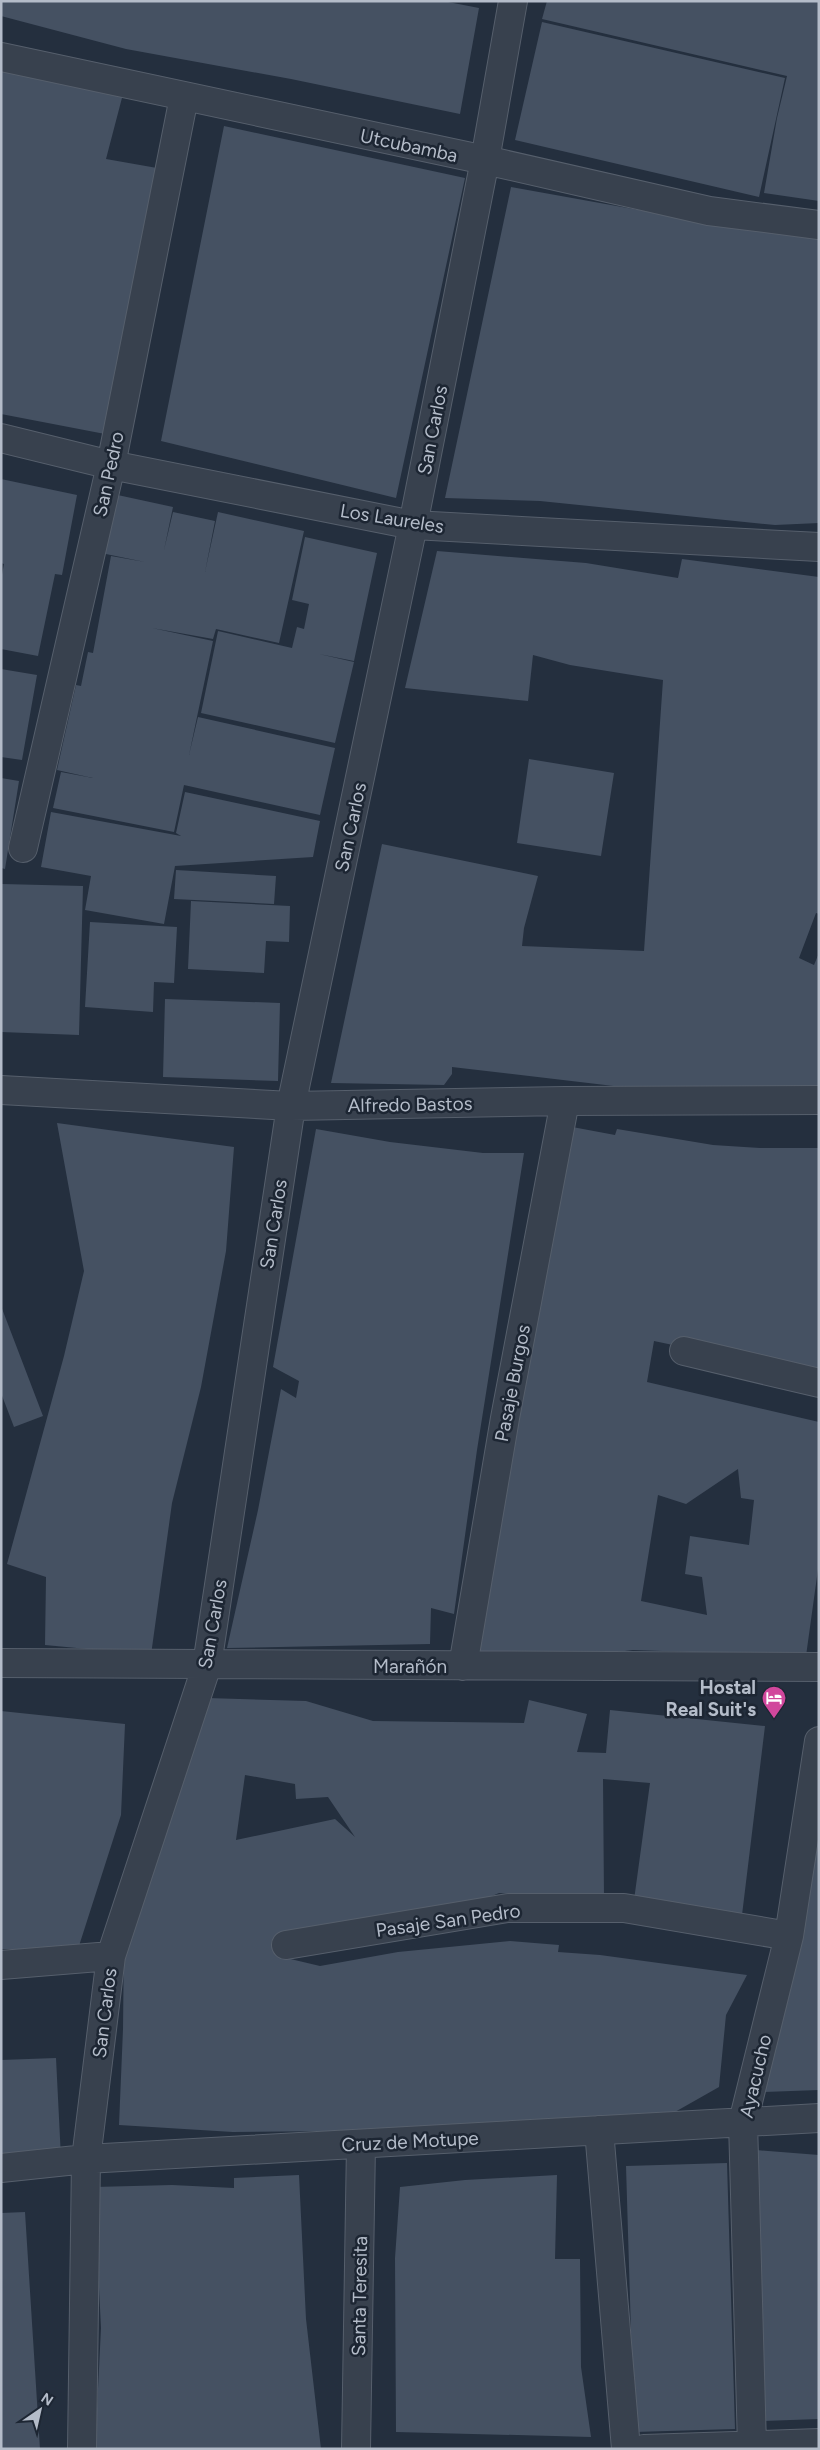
<svg xmlns="http://www.w3.org/2000/svg" width="820" height="2450" font-family="Figtree,sans-serif">
	<style>
		.building { fill: #455162; fill-rule: evenodd }
		.lines { fill: none; stroke-linecap: round; stroke-linejoin: round }
		.minor-casing { stroke: #565f6c; stroke-width: 30 }
		.minor { stroke: #38414e; stroke-width: 28 }
		.labels { text-anchor: middle; stroke-width: 5; stroke-linejoin: round; paint-order: stroke }
		.street-label { font-size: 19px; fill: #b4bcc9; stroke: #1d2633 }
		.poi-label { font-size: 19px; font-weight: bold; fill: #b4bcc9; stroke: #1d2633; text-anchor: end }
	</style>
	<rect width="100%" height="100%" fill="#242f3e"/>
	<path class="building" d="M1,1H443L479,8L460,114L291,79L126,49L1,16Z
		M547,1H819V201L764,193L777,118L787,76L542,19Z
		M542,22L785,78L759,197L515,140Z
		M1,66L123,94L106,159L157,168L105,434L1,414Z
		M224,126L465,178L396,498L161,441Z
		M511,187L650,212L819,235V523L775,525L540,501L445,498Z
		M1,479L77,495L62,575L55,574L38,656L1,649V580L4,564L1,563Z
		M113,494L173,507L164,550L173,512L215,521L205,572L218,512L304,531L279,643L216,629L213,639L152,628L213,641L189,755L198,717L335,748L320,815L184,785L174,832L53,808L61,772L93,778L57,770L76,685L81,686L88,652L93,653L111,556L145,562L101,553Z
		M305,537L377,553L354,661L319,654L354,662L335,743L201,713L218,631L292,648L297,627L304,629L309,604L292,600Z
		M437,551L586,563L678,578L682,559L819,577V914L816,913L799,958L814,965L819,953V1091L639,1089L452,1067V1074L444,1085L331,1083L382,844L538,876L524,928L522,946L644,951L663,680L570,665L533,655L528,701L405,688Z
		M1,669L37,675L22,760L1,757Z
		M529,759L614,773L601,856L517,843Z
		M1,778L19,781L5,869L1,868Z
		M185,792L320,821L313,857L175,866L164,924L85,910L91,876L41,867L51,812L181,836L176,833Z
		M176,870L276,876L274,904L174,899Z
		M2,884L83,886L79,1035L1,1032Z
		M191,901L290,906L289,942L266,941L264,973L188,969Z
		M90,922L177,927L174,983L154,982L153,1012L85,1007Z
		M165,999L280,1003L278,1081L163,1077Z
		M57,1123L234,1147L226,1251L201,1387L172,1503L151,1655L45,1645L46,1577L7,1564L64,1356L84,1271Z
		M567,1126L615,1135L617,1129L713,1145L760,1148H819V1376L654,1341L647,1382L819,1422V1562L806,1656L633,1650L551,1660L478,1653ZM738,1469L741,1498L754,1500L749,1545L690,1536L685,1574L702,1577L707,1615L641,1601L658,1495L686,1504Z
		M316,1129L390,1142L483,1153H524L477,1450L454,1614L431,1608L430,1644L227,1648L258,1510L281,1389L296,1398L299,1381L273,1367Z
		M1,1306L43,1416L14,1427L1,1393Z
		M207,1698L306,1701L373,1721L524,1723L529,1700L587,1714L577,1752L606,1753L610,1710L765,1726L742,1915L634,1900L650,1783L603,1779L604,1898L499,1893L473,1904L282,1957L320,1966L398,1952L510,1941L559,1945L558,1952L600,1955L747,1975L726,2015L719,2087L652,2125L576,2129L233,2132L119,2125L123,2029L124,1936ZM245,1775L295,1784L296,1799L328,1797L355,1837L335,1819L236,1840Z
		M1,1711L125,1724L121,1815L78,1949H1Z
		M819,1807V2090L764,2092Z
		M56,2058L61,2158L1,2160V2060Z
		M756,2150L819,2155V2419L763,2421Z
		M727,2163L735,2429L634,2432L626,2166Z
		M299,2175L306,2319L321,2449H95L101,2328L94,2187L172,2185L234,2188V2178Z
		M557,2175L555,2259H580L581,2367L591,2437L396,2432L395,2258L400,2187L465,2180Z
		M25,2212L40,2449H1V2213Z"/>
	<g class="lines">
		<defs>
			<path id="minor" d="M1,57L485,160L709,211L819,225
				M1,438L111,465L413,525L819,547
				M23,848L111,465L184,97
				M1,1090L291,1106L565,1101L819,1100
				M684,1351L819,1383
				M1,1663L819,1667
				M463,1666L505,1418L565,1101
				M286,1945L508,1908H624L789,1936
				M1,1965L111,1956
				M599,2130L626,2449
				M1,2168L86,2159L819,2118
				M752,2446L743,2122L789,1936L819,1741
				M82,2449L86,2159L111,1956L207,1665L291,1106L413,525L485,160L513,1
				M356,2449L361,2144
				M644,2449L819,2443"/>
		</defs>
		<use href="#minor" class="minor-casing"/>
		<use href="#minor" class="minor"/>
	</g>
	<defs>
		<symbol id="hotel-pin" viewBox="-11 -11 22 30"><path d="M0 17L-7.5 6A9.5 9.5 0 1 1 7.5 6Z" fill="#d1479c" stroke="#1d2633"/><path d="M-6-4.5h1.5V1H6V5H4.5V3h-9V5H-6ZM-4 0a1.8 1.8 0 1 1 3.6 0ZM.5 0V-2.5h3Q6-2.5 6 0Z" fill="#fff"/></symbol>
	</defs>
	<g fill-rule="evenodd">
		<use href="#hotel-pin" x="760" y="1684" width="28" height="38"/>
	</g>
	<g class="labels">
		<g class="street-label">
			<text transform="translate(409 145) rotate(12)" y="7">Utcubamba</text>
			<text transform="translate(432 430) rotate(-79)" y="7">San Carlos</text>
			<text transform="translate(108 474) rotate(-78)" y="7">San Pedro</text>
			<text transform="translate(392 518) rotate(9)" y="7">Los Laureles</text>
			<text transform="translate(350 827) rotate(-78)" y="7">San Carlos</text>
			<text transform="translate(410 1104) rotate(-1)" y="7">Alfredo Bastos</text>
			<text transform="translate(273 1224) rotate(-81)" y="7">San Carlos</text>
			<text transform="translate(512 1383) rotate(-79)" y="7">Pasaje Burgos</text>
			<text transform="translate(212 1624) rotate(-80)" y="7">San Carlos</text>
			<text x="410" y="1673">Marañón</text>
			<text transform="translate(448 1920) rotate(-8)" y="7">Pasaje San Pedro</text>
			<text transform="translate(104 2013) rotate(-83)" y="7">San Carlos</text>
			<text transform="translate(755 2076) rotate(-77)" y="7">Ayacucho</text>
			<text transform="translate(410 2141) rotate(-3)" y="7">Cruz de Motupe</text>
			<text transform="translate(359 2296) rotate(-89)" y="7">Santa Teresita</text>
		</g>
		<g class="poi-label">
			<text x="756" y="1694">Hostal<tspan x="756" dy="22">Real Suit's</tspan></text>
		</g>
	</g>
	<rect width="820" height="2450" fill="none" stroke="#b4bcc9" stroke-width="5"/>
	<g transform="translate(40 2410) rotate(34)" stroke="#1d2633" stroke-width="4" paint-order="stroke">
	<path d="M0-4L9 19L0 12L-9 19Z" fill="#b4bcc9"/>
	<text y="-8" font-size="14" font-weight="bold" text-anchor="middle" fill="#b4bcc9">N</text>
	</g>
</svg>
